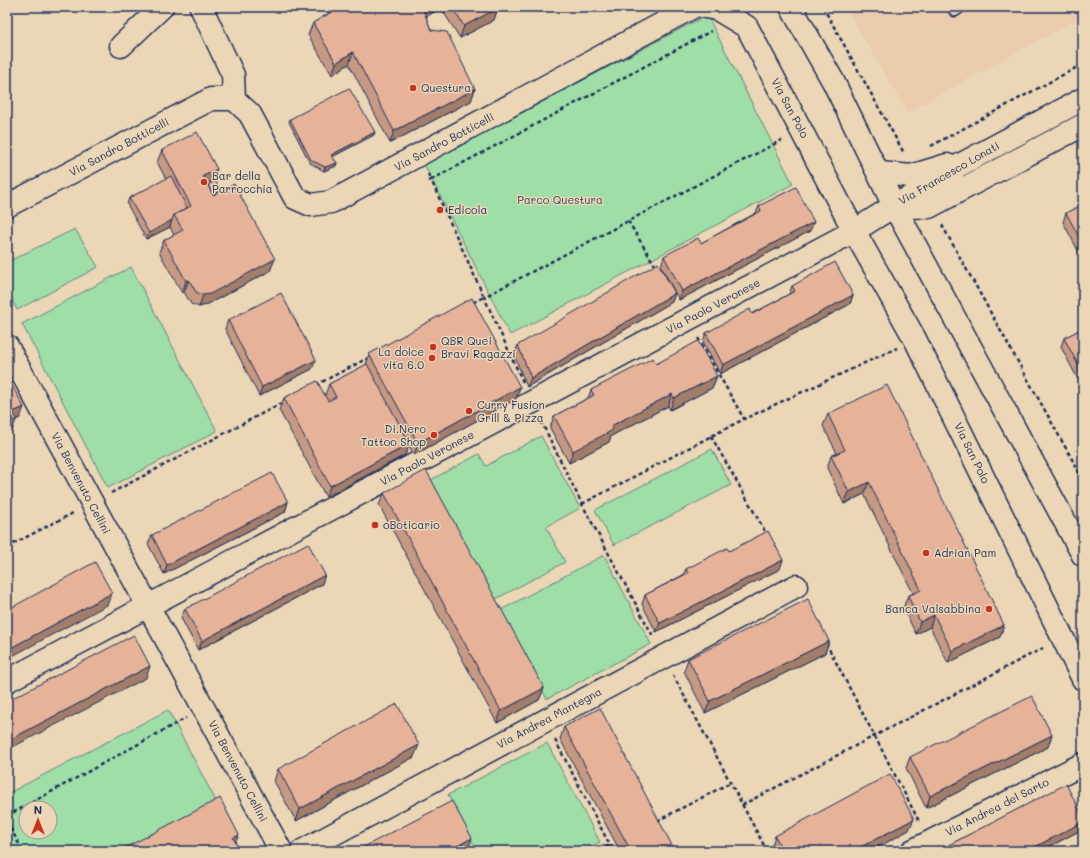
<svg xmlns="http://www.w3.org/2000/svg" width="1090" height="858" font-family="Mali,sans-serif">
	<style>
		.built { fill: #eacbac }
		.green { fill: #9fdea6; stroke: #5d8682; fill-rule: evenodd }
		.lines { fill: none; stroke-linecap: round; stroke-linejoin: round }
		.lane-casing { stroke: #1b2f5e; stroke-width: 15 }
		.street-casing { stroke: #1b2f5e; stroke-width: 25 }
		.secondary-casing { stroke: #1b2f5e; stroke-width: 25 }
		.path { stroke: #1b2f5e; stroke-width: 2.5; stroke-dasharray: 4 3; stroke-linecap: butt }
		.lane { stroke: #ebd6b5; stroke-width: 12 }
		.street { stroke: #ebd6b5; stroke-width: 22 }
		.secondary { stroke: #ebd6b5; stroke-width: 22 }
		.wall { fill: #c69983; stroke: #1b2f5e }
		.shaded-wall { fill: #a17d6a; stroke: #1b2f5e }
		.building { fill: #e6b298; stroke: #1b2f5e }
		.poi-dot { fill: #c8321e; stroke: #ebd6b5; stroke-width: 1.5 }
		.labels { text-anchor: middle; stroke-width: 3; stroke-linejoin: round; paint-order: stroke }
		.poi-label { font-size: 11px; fill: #1b2f5e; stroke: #ebd6b5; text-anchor: start }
		.street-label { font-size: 11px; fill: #1b2f5e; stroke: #ebd6b5 }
		.park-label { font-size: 11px; fill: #2f4969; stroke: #ebd6b5 }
	</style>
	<rect width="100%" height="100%" fill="#ebd6b5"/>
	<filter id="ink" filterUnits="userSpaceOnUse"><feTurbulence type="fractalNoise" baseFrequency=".025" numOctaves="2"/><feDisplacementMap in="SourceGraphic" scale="8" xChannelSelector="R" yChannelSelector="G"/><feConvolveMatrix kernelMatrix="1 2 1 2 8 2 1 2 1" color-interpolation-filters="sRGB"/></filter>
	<g filter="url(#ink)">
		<path class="built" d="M846,7H1083V16L907,112Z"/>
		<path class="green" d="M707,15L793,184L510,335L424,164Z
			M75,229L98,267L17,310L7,290V262Z
			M131,267L217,431L108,488L22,324Z
			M541,436L580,508L546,527L565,562L494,600L429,481L479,454L486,466Z
			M712,449L731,485L614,545L595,510Z
			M604,555L651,644L547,699L499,611Z
			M168,710L217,803L127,851H7V794ZM26,808H50V832H26Z
			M547,743L600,842L582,851H477L448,795Z"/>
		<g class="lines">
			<defs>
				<path id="lane" d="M955,10L959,7"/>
				<path id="street" d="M201,7L233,75L234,99
					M705,7L717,9L747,27L854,231L915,339L1083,679
					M121,46L162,7
					M7,206L211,99H234L250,114L295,198L311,205L331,202L693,7
					M7,346L281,851
					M7,681L854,231L894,206
					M302,851L796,586
					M912,851L1083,764"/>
				<path id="secondary" d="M791,7L833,81L894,206L1083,555
					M880,173L911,176L947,165
					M894,206L950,174L956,167L1083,99
					M895,206L929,207L1083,125"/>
			</defs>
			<use href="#lane" class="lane-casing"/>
			<use href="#street" class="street-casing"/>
			<use href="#secondary" class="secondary-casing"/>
			<path class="path" d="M823,7L904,153
				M931,146L1083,64
				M428,174L431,180L711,31
				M428,181L431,180L484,297L472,303
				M628,221L656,267
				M942,225L1083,479
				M698,338L744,419L897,348
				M523,382L484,297L782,140
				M316,385L370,357
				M541,421L582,504L654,638
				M711,436L766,533
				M111,493L284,402
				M582,504L744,419
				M7,547L73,513
				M826,643L920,823
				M673,675L767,851
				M555,740L613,851
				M742,805L1043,648
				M7,816L186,718
				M657,821L730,783
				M7,822L23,851
				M599,851L610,845"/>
			<use href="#lane" class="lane"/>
			<use href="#street" class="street"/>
			<use href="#secondary" class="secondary"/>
		</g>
		<path class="wall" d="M339,7H498L494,20L460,38L441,8L426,17L431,30L475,89L471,101L390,143L349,64L332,75L308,35L313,23Z
			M290,119L374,135L332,157L337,163L336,166L324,171L310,163L289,122Z
			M162,150L212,181L207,184L208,185L221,191L270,271L206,305L199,307L191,304L184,292L182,293L159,252L164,240L174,235L170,227L146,239L127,204L129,198L166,179L157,162Z
			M1083,204V260L1063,222L1066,213Z
			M759,206L810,231L679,300L661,266L664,256L701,243L756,213Z
			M792,286L853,295L850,304L720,374L703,342L706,333L752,314L789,294Z
			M675,293L672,302L527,387L514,355L518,345Z
			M228,320L312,369L259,396L225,329Z
			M1083,328V389L1061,347L1064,338Z
			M369,354L520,387L516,399L414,455L409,446L405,455L326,497L279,410L284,398L325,395L329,384L366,365Z
			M656,364L717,376L712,388L670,410L668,406L611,436L609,442L569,463L550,428L554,416L588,398L591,390Z
			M828,414L1004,625L1000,637L948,663L930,627L916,634L903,608L908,596L913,593L864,494L844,504L827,468L831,456L837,453L823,426Z
			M384,493L544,688L539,700L497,723L379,505Z
			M288,502L285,512L164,574L148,544L152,535Z
			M729,551L780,569L656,632L642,604L645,595L683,575L686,569Z
			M322,584L198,650L181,618L185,609Z
			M829,641L825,653L705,713L684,671L688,659Z
			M564,727L675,851H620L560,739Z
			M1048,747L926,808L906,768L910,757Z
			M414,757L296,821L274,781L278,769Z
			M1083,817V825L1081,830L1041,851H943L945,847Z
			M909,830L871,851H772L771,848L775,836Z"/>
		<path class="shaded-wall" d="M426,7H441L419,21L423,9Z
			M498,8L494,20L460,38L464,26Z
			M353,52L349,64L332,75L336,63Z
			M475,89L471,101L390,143L394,131Z
			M375,132L374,135L330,158L331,155Z
			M337,163L336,166L324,171L325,167Z
			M217,169L212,181L199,188L203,176Z
			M172,220L170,227L146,239L149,233Z
			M814,222L810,231L679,300L682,291Z
			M275,259L270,271L206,305L199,307L203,295Z
			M189,280L184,292L182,293L186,281Z
			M675,293L672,302L527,387L531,378Z
			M853,295L850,304L720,374L723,365Z
			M316,360L312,369L259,396L262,387Z
			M717,376L712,388L670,410L674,398Z
			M520,387L516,399L414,455L418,443Z
			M672,394L668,406L611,436L609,442L569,463L573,451L611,426Z
			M24,407L20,418L16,420L12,431L7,434V424L13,412Z
			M410,444L405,455L326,497L330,486Z
			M869,482L864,494L844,504L849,492Z
			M288,502L285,512L164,574L167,565Z
			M783,560L780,569L656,632L660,623Z
			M325,575L322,584L198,650L202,641Z
			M112,593L107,605L7,659V650Z
			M934,615L930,627L916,634L920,622Z
			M1004,625L1000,637L948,663L952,651Z
			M829,641L825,653L705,713L710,701Z
			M150,666L146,678L7,750V741Z
			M544,688L539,700L497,723L501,711Z
			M1052,735L1048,747L926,808L930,796Z
			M419,745L414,757L296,821L300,809Z
			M914,819L909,830L871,851H853Z
			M1083,822V825L1081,830L1041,851H1027Z
			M239,835L234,846L233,838Z
			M472,838L468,850L466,851H448Z
			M238,847L237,851H230Z"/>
		<path class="building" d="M340,7H426L423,9L431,30L447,32L475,89L394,131L353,52L336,63L313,23Z
			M452,7H498V8L464,26Z
			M349,88L375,132L331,155L337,163L325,167L311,160L290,119Z
			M197,132L217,169L203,176L213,195L234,184L275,259L210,294L203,295L196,292L189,280L186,281L164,240L183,230L174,215L191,206L162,150Z
			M171,176L187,208L174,215L172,220L149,233L129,198Z
			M215,181L221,191L213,195L208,185Z
			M796,187L814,222L682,291L664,256L698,238L701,243L761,211L759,206Z
			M1083,204V244L1066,213Z
			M835,262L853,295L723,365L706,333L750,309L752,314L795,291L792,286Z
			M658,263L675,293L531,378L518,345Z
			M281,293L316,360L262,387L228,320Z
			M472,298L520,387L418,443L369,354Z
			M1083,328V374L1064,338Z
			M698,341L717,376L674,398L672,394L611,426L613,430L573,451L554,416L594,395L591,390L653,358L656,364Z
			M367,364L410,444L330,486L284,398L317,381L328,401L336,397L329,384Z
			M9,380L24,407L13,412L17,419L7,424V381Z
			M887,385L1004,625L952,651L934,615L920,622L908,596L921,590L869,482L849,492L831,456L845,450L828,414Z
			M426,470L544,688L501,711L384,493Z
			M272,473L288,502L167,565L152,535Z
			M768,531L783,560L660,623L645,595L688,573L686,569L727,548L729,551Z
			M308,543L325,575L202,641L185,609Z
			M95,562L112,593L7,650V610Z
			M808,599L829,641L710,701L688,659Z
			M134,635L150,666L7,741V701Z
			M1032,696L1052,735L930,796L910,757Z
			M397,704L419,745L300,809L278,769Z
			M600,708L675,851H631L564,727Z
			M890,774L914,819L853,851H783L775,836Z
			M1066,784L1083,817V822L1027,851H947L945,847Z
			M220,798L239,835L233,838L238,847L230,851H214L212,849L208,851H119Z
			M452,801L472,838L448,851H356Z"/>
	</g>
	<g class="poi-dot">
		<circle cx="413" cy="88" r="4"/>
		<circle cx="204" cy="182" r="4"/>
		<circle cx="440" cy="210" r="4"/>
		<circle cx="433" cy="347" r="4"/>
		<circle cx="432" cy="358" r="4"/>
		<circle cx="469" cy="411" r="4"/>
		<circle cx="434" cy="435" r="4"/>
		<circle cx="375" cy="525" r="4"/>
		<circle cx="926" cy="553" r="4"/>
		<circle cx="989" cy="609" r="4"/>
	</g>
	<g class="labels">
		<g class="poi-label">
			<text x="421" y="92">Questura</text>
			<text x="212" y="180">Bar della<tspan x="212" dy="13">Parrocchia</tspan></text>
			<text x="448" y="214">Edicola</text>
			<text x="441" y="345">QBR Quei<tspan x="441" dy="13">Bravi Ragazzi</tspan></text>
			<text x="424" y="356" text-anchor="end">La dolce<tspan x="424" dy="13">vita 6.0</tspan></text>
			<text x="477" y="409">Curry Fusion<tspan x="477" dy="13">Grill &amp; Pizza</tspan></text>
			<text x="426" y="433" text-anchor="end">Di.Nero<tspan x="426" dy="13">Tattoo Shop</tspan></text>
			<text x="383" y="529">oBoticario</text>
			<text x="934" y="557">Adrian Pam</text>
			<text x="981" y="613" text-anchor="end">Banca Valsabbina</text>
		</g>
		<g class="street-label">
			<text transform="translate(790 108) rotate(62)" y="4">Via San Polo</text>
			<text transform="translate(444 142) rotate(-28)" y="4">Via Sandro Botticelli</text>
			<text transform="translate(119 147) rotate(-28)" y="4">Via Sandro Botticelli</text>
			<text transform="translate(949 173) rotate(-30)" y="4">Via Francesco Lonati</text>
			<text transform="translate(713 306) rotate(-28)" y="4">Via Paolo Veronese</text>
			<text transform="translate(972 453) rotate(64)" y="4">Via San Polo</text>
			<text transform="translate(427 458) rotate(-28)" y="4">Via Paolo Veronese</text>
			<text transform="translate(81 483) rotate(62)" y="4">Via Benvenuto Cellini</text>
			<text transform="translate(549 718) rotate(-28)" y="4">Via Andrea Mantegna</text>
			<text transform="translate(238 771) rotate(62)" y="4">Via Benvenuto Cellini</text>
			<text transform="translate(997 807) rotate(-27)" y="4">Via Andrea del Sarto</text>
		</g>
		<g class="park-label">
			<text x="560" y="204">Parco Questura</text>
		</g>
	</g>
	<rect width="1090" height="858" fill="none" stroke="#ebd6b5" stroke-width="24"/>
	<rect x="12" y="12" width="1066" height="834" fill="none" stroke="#1b2f5e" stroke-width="1.5" filter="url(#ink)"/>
	<g transform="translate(38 820)"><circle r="19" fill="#ebd6b5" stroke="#989392"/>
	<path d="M0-3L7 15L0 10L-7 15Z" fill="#c8321e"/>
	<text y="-6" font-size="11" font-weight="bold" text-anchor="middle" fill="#1b2f5e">N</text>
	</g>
</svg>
